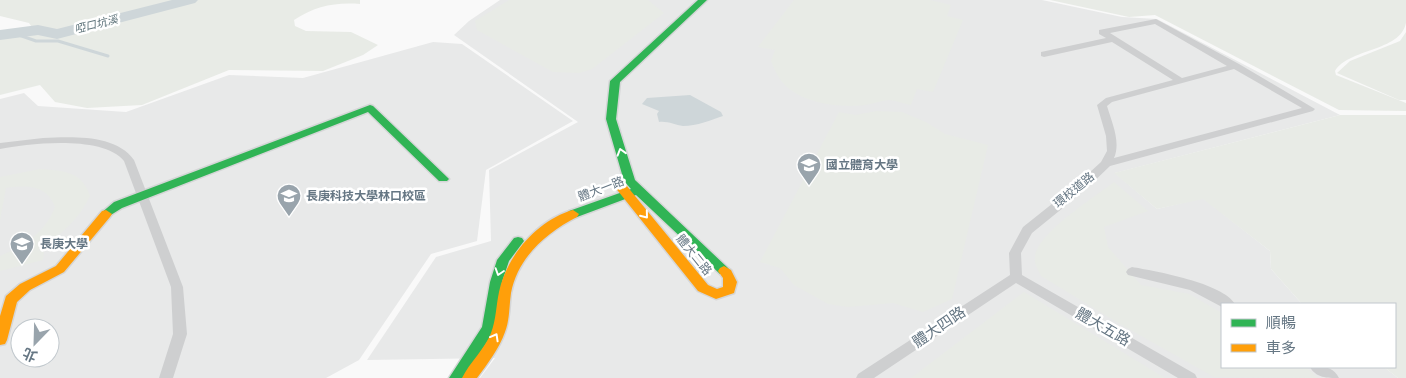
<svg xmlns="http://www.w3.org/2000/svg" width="1406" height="378" font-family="'DM Sans','Noto Sans TC',sans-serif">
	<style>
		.built { fill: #e8e9e9; fill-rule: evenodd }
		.green { fill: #e8ebe6 }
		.water { fill: #ced6d9 }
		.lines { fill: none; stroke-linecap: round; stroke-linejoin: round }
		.stream { stroke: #ced6d9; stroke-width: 3 }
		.river { fill: #ced6d9; fill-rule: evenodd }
		.fast-casing { stroke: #d5d6d7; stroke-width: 3 }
		.slow-casing { stroke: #d5d6d7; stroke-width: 3 }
		.street { fill: #cecfd0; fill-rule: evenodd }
		.fast { fill: #30b455; fill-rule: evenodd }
		.slow { fill: #ff9f0a; fill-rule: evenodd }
		.oneway { stroke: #fff }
		.labels { text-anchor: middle; stroke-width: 5; stroke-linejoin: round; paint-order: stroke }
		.far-water-label { font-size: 11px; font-style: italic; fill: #60757c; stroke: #fff }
		.poi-label { font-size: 12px; font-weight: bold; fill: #657683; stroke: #fff; text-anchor: start }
		.street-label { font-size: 12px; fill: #657683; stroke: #fff }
		.near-street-label { font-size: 15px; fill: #657683; stroke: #fff }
	</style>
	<rect width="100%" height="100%" fill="#f9f9f9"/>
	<path class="built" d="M500,0H1042L1122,17L1157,19L1340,115L1115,173L1157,209L1203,198L1270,251L1271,269L1302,304H1222V367H1384L1398,378H480L495,358L367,360L436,257L491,241L489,170L578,122L454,35L469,21Z
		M433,42L462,44L573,121L486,170L477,241L431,254L359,360L326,378H0V99L24,93L38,106L126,112L229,75L303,78ZM20,328H50V358H20Z"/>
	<path class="green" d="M0,0H360V4C336,2 315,6 294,20L295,26L306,31L351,32L378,45L363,55L323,71L229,70L142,105L87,108L55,102L40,85L0,95V39L36,33L29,23L0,16Z
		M509,0H648L664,13L592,69L579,73L553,72L477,30L475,21Z
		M794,0H930L951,5L947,16L963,20L933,92L917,89L911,105C904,104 895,100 888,100C881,101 872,104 865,105C840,108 803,104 784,84C778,78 774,68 771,61L775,50L758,47Z
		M1050,0H1406C1406,7 1406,16 1406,23C1400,52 1349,48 1335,71L1336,75L1406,103V111L1339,110L1155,15L1129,17Z
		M1406,32V100H1399L1337,73L1350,61L1400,41Z
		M876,111L902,112L926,122L945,134L988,145L952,299L923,312L893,303L848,307L828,304L794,285L780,268L760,262L839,112L855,115Z
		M1340,115H1406V378H1398L1384,367H1395V304H1302L1271,269L1270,251L1203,199L1157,209L1114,173Z
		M40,169C64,171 82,171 90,196C79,220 60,235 38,250L44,252L43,260L0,271V256C24,246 46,232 55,207C47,185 27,185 6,188L0,220V177Z
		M1114,182L1148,211L1104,227L1108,247L1141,285L1189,294L1222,313V367H1306L1318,378L1214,377L1120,324L1041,276C1038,269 1034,264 1035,257C1037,233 1095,197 1114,182Z
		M1024,292L1165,378H911Z"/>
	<path class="water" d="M690,95L721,112L723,116C711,120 697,126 683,126C675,125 668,121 659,122L657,114L659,111L642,104L647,98Z"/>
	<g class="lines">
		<path class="stream" d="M13,33L36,41H58L108,56"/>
		<path class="river" d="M172,0H198L195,3L57,39L38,35L0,40V30L38,25L57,29Z"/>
		<defs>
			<path id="fast" d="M698,0H707L620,82L616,119L635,180L728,268L730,271L728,274H720L636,195L577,217L573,218L567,214L569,211L631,189L624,181L606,119L610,81Z
				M370,105L373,106L447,177L449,179L447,181H439L368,112L122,208L106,218L100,214L114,202Z
				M518,237L522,238L524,241L509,261L502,282L496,328L464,378H449L482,327L490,282L497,260L514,238Z"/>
			<path id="slow" d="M622,184L626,185L708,285L717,289L723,287V278L718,271L720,268L724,266L731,270L737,282L734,293L716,299L698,291L618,191L616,188Z
				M106,210L112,214L110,217L64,272L30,290L17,302L7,340L5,344L0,345V316L6,296L20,284L56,266L102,211Z
				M573,210L579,214L577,217C546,233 518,257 511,293C509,306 510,319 505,332C499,349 488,363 477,378H462C470,362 484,350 491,333C496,320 496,306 499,292C506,257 537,220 573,210Z"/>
		</defs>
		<use href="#fast" class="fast-casing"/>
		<use href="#slow" class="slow-casing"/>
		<path class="street" d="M1156,19L1239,64L1315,109L1313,111L1110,166L1085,190L1032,233L1021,253L1022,275L1195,374L1197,378H1178L1016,283L874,378H856L858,374L1010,275L1009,253L1023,227L1077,184L1101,162L1107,151L1106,136L1097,105L1106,98L1173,80L1112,42L1044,57L1041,56V52L1106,38L1099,34V30ZM1155,24L1227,66L1182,78L1110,33ZM1234,69L1302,108L1114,158C1121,142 1112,123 1107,106L1112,102Z
			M43,138C73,137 115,134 134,160L183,287L187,334L173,378H159L173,334L171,287L124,161C104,135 29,143 0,149V143Z
			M1132,267C1155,271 1223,283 1235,304H1222V307L1190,290L1128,275L1126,272L1128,269Z
			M1310,367C1322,366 1333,366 1339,378C1327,378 1316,378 1310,367Z"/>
		<use href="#fast" class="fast"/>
		<use href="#slow" class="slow"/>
	</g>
	<defs><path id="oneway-chevron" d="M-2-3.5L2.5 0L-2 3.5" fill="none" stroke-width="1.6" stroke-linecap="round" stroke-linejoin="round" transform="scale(1.25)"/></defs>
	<g class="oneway">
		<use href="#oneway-chevron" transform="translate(621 152) rotate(-107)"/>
		<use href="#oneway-chevron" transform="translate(645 215) rotate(51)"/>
		<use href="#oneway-chevron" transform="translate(499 272) rotate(108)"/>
		<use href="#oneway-chevron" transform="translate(495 337) rotate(-61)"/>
	</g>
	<defs>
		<symbol id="school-pin" viewBox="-11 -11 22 30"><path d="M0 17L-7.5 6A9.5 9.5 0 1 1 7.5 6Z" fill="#99a4ac" stroke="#fff"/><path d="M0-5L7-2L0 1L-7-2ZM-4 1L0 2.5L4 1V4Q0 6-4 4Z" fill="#fff"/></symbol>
		<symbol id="university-pin" viewBox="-11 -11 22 30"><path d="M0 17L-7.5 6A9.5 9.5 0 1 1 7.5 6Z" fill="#99a4ac" stroke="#fff"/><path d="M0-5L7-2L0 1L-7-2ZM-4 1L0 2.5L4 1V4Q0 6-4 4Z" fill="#fff"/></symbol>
	</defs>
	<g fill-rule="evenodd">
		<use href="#school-pin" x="795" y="151" width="28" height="38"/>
		<use href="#university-pin" x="275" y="182" width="28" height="38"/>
		<use href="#university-pin" x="8" y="230" width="28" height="38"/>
	</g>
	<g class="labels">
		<g class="far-water-label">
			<text transform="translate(96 24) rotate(-14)" y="4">啞口坑溪</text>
		</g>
		<g class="poi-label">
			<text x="826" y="169">國立體育大學</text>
			<text x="306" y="200">長庚科技大學林口校區</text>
			<text x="40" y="248">長庚大學</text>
		</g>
		<g class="street-label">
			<text transform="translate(601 189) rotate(-21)" y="4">體大一路</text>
			<text transform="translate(1074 190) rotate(-39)" y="4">環校道路</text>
			<text transform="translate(694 255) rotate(51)" y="4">體大二路</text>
		</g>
		<g class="near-street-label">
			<text transform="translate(939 327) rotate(-34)" y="5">體大四路</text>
			<text transform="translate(1103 327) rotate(30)" y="5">體大五路</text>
		</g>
	</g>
	<rect x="1221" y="303" width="175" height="65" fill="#ffffff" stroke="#c1c8cd"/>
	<rect x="1231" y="319" width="25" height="8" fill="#30b455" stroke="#c1c8cd"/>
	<text x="1266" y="328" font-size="15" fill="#657683">順暢</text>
	<rect x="1231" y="344" width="25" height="8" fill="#ff9f0a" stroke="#c1c8cd"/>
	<text x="1266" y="353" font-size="15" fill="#657683">車多</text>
	<g transform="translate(35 343) rotate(203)"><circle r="24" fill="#ffffff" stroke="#c1c8cd"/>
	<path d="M0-4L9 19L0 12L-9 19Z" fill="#99a4ac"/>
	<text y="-8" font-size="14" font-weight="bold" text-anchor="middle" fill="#657683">北</text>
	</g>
</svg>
